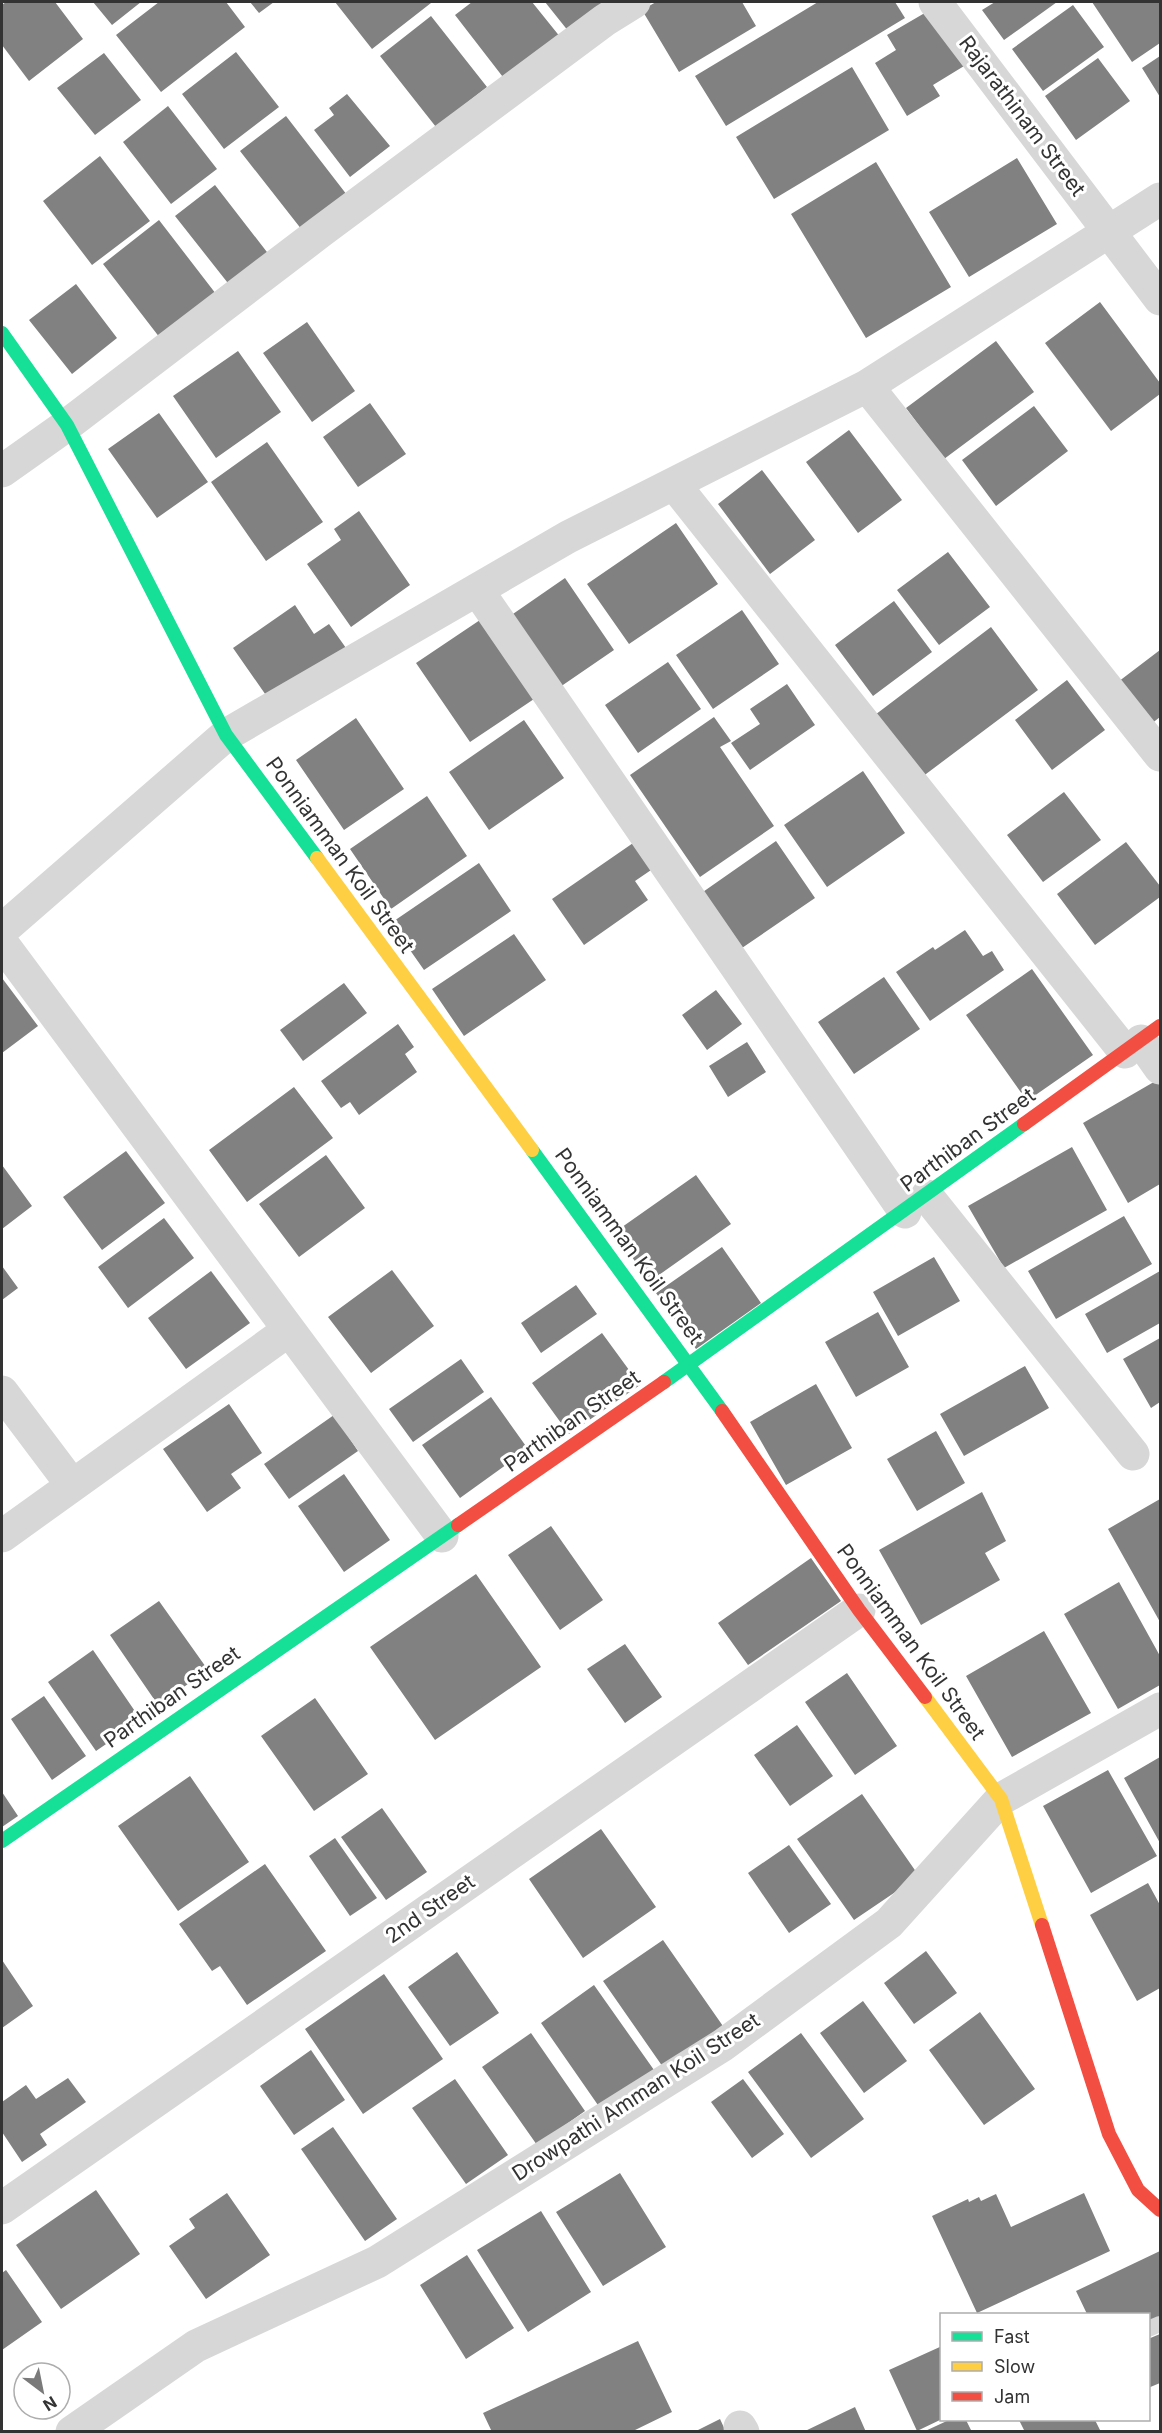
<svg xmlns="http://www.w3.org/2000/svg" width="1162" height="2433" font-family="Inter,sans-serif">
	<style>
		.building { fill: #818181 }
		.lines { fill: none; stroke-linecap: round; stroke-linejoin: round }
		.lane { stroke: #d7d7d7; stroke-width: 16 }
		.street { stroke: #d7d7d7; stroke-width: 33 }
		.fast { stroke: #16e098; stroke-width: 14 }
		.slow { stroke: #ffcf43; stroke-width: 14 }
		.jam { stroke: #f24e42; stroke-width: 14 }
		.labels { text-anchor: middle; stroke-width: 6; stroke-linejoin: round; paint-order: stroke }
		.street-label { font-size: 21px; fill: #333; stroke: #fff }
	</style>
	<rect width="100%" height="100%" fill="#fff"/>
	<path class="building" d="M6,2H55L83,39L29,81L2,45V5Z
		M93,2H141L112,25Z
		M159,2H226L245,27L161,92L116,35Z
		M250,2H274L259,13Z
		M335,2H430L431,3L372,49Z
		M472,2H532L561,38L506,81L455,15Z
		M545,2H610L569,32Z
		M656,2H742L756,26L679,72L642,10Z
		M818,2H895L905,18L726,126L695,76Z
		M995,2H1057L1004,40L982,10Z
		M1092,2H1160V43L1132,62Z
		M1073,5L1104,47L1043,91L1012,49Z
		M935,7L969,63L933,85L940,96L907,116L875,63L896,50L887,35Z
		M431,16L487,87L436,127L380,56Z
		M236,52L279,107L224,149L182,94Z
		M104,53L141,100L95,135L57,88Z
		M1160,56V97L1142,68Z
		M1098,58L1130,101L1076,140L1045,96Z
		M852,67L889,130L774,199L736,137Z
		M347,94L390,146L350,177L314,130L334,115L329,108Z
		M168,106L217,169L171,204L123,142Z
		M286,116L347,195L302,230L240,151Z
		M100,156L150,221L92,265L43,201Z
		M1017,158L1057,224L969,277L929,212Z
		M876,162L951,287L866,338L791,214Z
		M215,185L270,256L231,287L175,216Z
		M159,220L216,294L160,338L103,264Z
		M76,284L117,338L72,374L29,320Z
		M1100,302L1160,383V394L1111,431L1045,343Z
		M307,322L355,391L312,422L263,353Z
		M996,341L1034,392L944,459L906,408Z
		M238,351L281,412L216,458L173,396Z
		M370,403L406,454L358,487L323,437Z
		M1034,406L1068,451L996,506L962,460Z
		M159,413L208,482L157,518L108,449Z
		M849,430L902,500L858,533L806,462Z
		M267,442L323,522L266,561L211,482Z
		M762,470L815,540L770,574L718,504Z
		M359,511L410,585L351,627L307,564L341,540L334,529Z
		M676,523L718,584L629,644L587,584Z
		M948,552L990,607L939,645L897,590Z
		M565,578L614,650L560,687L510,616Z
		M894,601L932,652L873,696L835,645Z
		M295,605L314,634L329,624L346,648L270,701L233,648Z
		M742,610L779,664L713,709L676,655Z
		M480,620L534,699L470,742L416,663Z
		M991,627L1038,690L914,783L867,721Z
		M1160,650V717L1146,728L1114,685Z
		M668,662L701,709L638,753L605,705Z
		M1067,680L1105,730L1052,770L1015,720Z
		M787,684L815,725L750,770L731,743L760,724L750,709Z
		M714,717L731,741L720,747L774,826L700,877L630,775Z
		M356,718L404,789L344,830L296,760Z
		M524,720L564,778L489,830L449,772Z
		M863,771L905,833L827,887L784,825Z
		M1064,792L1101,840L1043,882L1007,835Z
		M427,796L467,856L391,909L350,849Z
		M636,841L654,868L635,881L648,900L584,945L552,899Z
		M776,841L815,898L739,950L700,894Z
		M1126,842L1160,886V897L1095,945L1057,894Z
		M479,863L511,911L424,970L391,923Z
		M965,930L983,956L992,951L1004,970L930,1021L896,972L933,947L935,950Z
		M514,934L546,980L464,1036L432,989Z
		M1032,969L1093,1055L1027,1101L966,1015Z
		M884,977L920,1029L854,1074L818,1022Z
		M2,978L38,1026L2,1053Z
		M344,983L367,1013L303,1061L280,1030Z
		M716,990L742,1024L707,1050L682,1015Z
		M398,1024L414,1047L405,1054L417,1072L359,1115L350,1102L341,1108L321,1081Z
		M747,1042L766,1072L728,1097L709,1066Z
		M1159,1079L1160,1184L1128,1203L1083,1123Z
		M294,1087L333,1138L247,1202L209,1150Z
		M1072,1147L1107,1210L1004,1268L968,1206Z
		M126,1151L165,1203L102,1250L63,1197Z
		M326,1155L365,1208L299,1257L259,1204Z
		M2,1165L32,1206L2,1229Z
		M696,1175L731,1224L649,1282L615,1232Z
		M1124,1216L1152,1264L1056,1319L1028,1271Z
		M164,1218L194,1258L128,1308L98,1267Z
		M722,1247L761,1303L696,1349L656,1293Z
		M934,1257L960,1301L898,1336L873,1292Z
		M2,1266L18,1288L2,1300Z
		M392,1270L434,1326L371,1373L328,1317Z
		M211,1271L250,1323L186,1369L148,1318Z
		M1160,1271V1323L1107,1353L1085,1314Z
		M576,1285L597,1314L541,1353L521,1323Z
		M878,1312L909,1367L856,1397L825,1342Z
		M602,1333L640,1385L569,1434L532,1383Z
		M1160,1338V1402L1151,1408L1123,1359Z
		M461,1359L484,1392L413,1442L389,1409Z
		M1025,1366L1049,1408L964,1456L940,1414Z
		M816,1384L852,1448L786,1485L750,1422Z
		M491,1397L528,1449L460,1498L422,1445Z
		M229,1404L262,1453L231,1474L241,1488L207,1512L163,1449Z
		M334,1415L358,1451L289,1499L264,1464Z
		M936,1431L965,1483L917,1511L887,1459Z
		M344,1474L390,1540L344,1572L298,1506Z
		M982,1492L1006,1541L985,1553L1000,1580L921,1625L879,1550Z
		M1160,1499V1622L1108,1529Z
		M551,1526L603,1600L560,1630L508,1555Z
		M811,1558L841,1601L748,1665L718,1623Z
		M476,1574L541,1667L435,1740L370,1647Z
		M1119,1582L1160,1656V1685L1118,1709L1064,1614Z
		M159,1601L208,1670L158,1705L110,1635Z
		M1044,1631L1091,1713L1012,1757L966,1676Z
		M625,1644L662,1697L625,1723L587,1669Z
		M93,1650L141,1720L96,1751L48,1682Z
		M847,1673L897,1746L855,1775L805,1702Z
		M44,1696L86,1756L52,1780L11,1719Z
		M315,1698L368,1774L314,1811L261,1736Z
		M797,1725L833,1776L790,1806L754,1755Z
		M1160,1757V1843L1124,1778Z
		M1108,1770L1157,1856L1091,1893L1043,1806Z
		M190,1776L249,1862L178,1911L118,1826Z
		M2,1792L18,1816L2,1827Z
		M862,1794L919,1876L854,1920L797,1839Z
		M382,1808L427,1872L386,1900L341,1837Z
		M601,1829L656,1907L583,1958L529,1879Z
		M335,1838L377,1898L350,1916L309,1856Z
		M789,1845L831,1904L789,1933L748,1873Z
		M265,1864L326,1951L247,2005L220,1966L212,1971L179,1924Z
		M1148,1883L1160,1905V1988L1137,2001L1090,1915Z
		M663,1940L725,2029L665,2070L603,1981Z
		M926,1951L957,1993L914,2024L884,1983Z
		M457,1952L499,2013L450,2046L408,1987Z
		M2,1960L33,2006L2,2028Z
		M384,1974L443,2059L363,2114L305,2029Z
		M594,1985L654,2070L600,2108L541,2023Z
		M863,2001L907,2061L864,2093L820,2033Z
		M980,2012L1035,2089L984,2125L929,2050Z
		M531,2033L585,2111L537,2145L482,2067Z
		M801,2033L864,2119L811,2158L748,2072Z
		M311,2050L345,2100L294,2135L260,2086Z
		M68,2078L86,2102L40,2134L47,2145L22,2162L2,2132V2102L26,2085L36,2099Z
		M455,2079L508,2155L466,2184L412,2108Z
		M743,2079L784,2134L752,2158L711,2102Z
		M333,2127L397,2219L365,2241L301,2149Z
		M620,2173L666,2247L603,2286L556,2212Z
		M96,2190L140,2254L61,2309L16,2245Z
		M227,2193L270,2255L206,2299L169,2246L195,2228L189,2219Z
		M1084,2193L1110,2251L977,2313L932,2216L968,2199L969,2202L979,2197L981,2201L996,2194L1011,2227Z
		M541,2211L591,2292L528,2332L477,2250Z
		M1160,2251V2320L1148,2325V2314H1087L1076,2291Z
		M467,2255L514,2328L466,2359L420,2285Z
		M6,2270L42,2322L2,2350V2273Z
		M1160,2334V2383L1148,2388V2339Z
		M638,2341L672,2412L631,2432H492L483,2413Z
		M942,2346V2419L917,2431L889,2370Z
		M855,2407L866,2432H803Z
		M720,2419L726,2432H694Z
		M949,2420H966L972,2432H923Z
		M1019,2420H1095L1101,2432H1025Z"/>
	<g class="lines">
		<path class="lane" d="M1148,2329L1160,2324"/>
		<path class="street" d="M935,2L1160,299
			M867,386L1160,755
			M2,471L67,425L320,232L605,20L634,2
			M674,484L1125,1052
			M478,591L905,1212
			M2,930L226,735L568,537L867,386L1160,199
			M2,943L442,1536
			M1141,1041L1160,1068
			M927,1196L1133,1454
			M2,1392L72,1485
			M2,1536L289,1330
			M2,2208L859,1610
			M740,2427L743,2432
			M72,2432L196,2346L377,2262L723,2045L889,1923L1001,1799L1160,1709"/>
		<path class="fast" d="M2,333L67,425L226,735L317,858
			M532,1150L722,1411
			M664,1382L1024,1124
			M2,1841L458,1525"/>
		<path class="slow" d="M317,858L532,1150
			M925,1697L1001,1799L1042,1925"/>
		<path class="jam" d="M1024,1124L1160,1026
			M722,1411L859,1610L925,1697
			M458,1525L664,1382
			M1042,1925L1109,2134L1138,2190L1160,2210"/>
	</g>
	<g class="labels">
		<g class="street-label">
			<text transform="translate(1022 116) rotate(53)" y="7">Rajarathinam Street</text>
			<text transform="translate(340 855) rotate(54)" y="7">Ponniamman Koil Street</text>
			<text transform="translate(968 1140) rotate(-36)" y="7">Parthiban Street</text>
			<text transform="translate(629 1246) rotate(54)" y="7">Ponniamman Koil Street</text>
			<text transform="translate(572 1421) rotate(-35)" y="7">Parthiban Street</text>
			<text transform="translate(911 1642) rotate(54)" y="7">Ponniamman Koil Street</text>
			<text transform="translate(172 1697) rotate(-35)" y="7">Parthiban Street</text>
			<text transform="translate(430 1909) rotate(-35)" y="7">2nd Street</text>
			<text transform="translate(636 2097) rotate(-33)" y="7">Drowpathi Amman Koil Street</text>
		</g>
	</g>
	<rect width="1162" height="2433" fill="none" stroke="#333333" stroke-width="6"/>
	<rect x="940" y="2313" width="210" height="108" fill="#ffffff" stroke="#adadad" stroke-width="1.5"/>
	<rect x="952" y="2332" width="30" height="9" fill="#16e098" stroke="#adadad" stroke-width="1.5"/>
	<text x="994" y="2343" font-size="18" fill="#333333">Fast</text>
	<rect x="952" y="2362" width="30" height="9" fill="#ffcf43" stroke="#adadad" stroke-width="1.5"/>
	<text x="994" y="2373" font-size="18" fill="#333333">Slow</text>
	<rect x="952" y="2392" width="30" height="9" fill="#f24e42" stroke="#adadad" stroke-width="1.5"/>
	<text x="994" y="2403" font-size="18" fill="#333333">Jam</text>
	<g transform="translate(42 2391) rotate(148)"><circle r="28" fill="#ffffff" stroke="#adadad" stroke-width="1.5"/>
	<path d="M0-4.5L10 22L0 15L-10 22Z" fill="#7a7a7a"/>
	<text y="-9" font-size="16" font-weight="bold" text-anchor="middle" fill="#333333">N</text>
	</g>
</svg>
